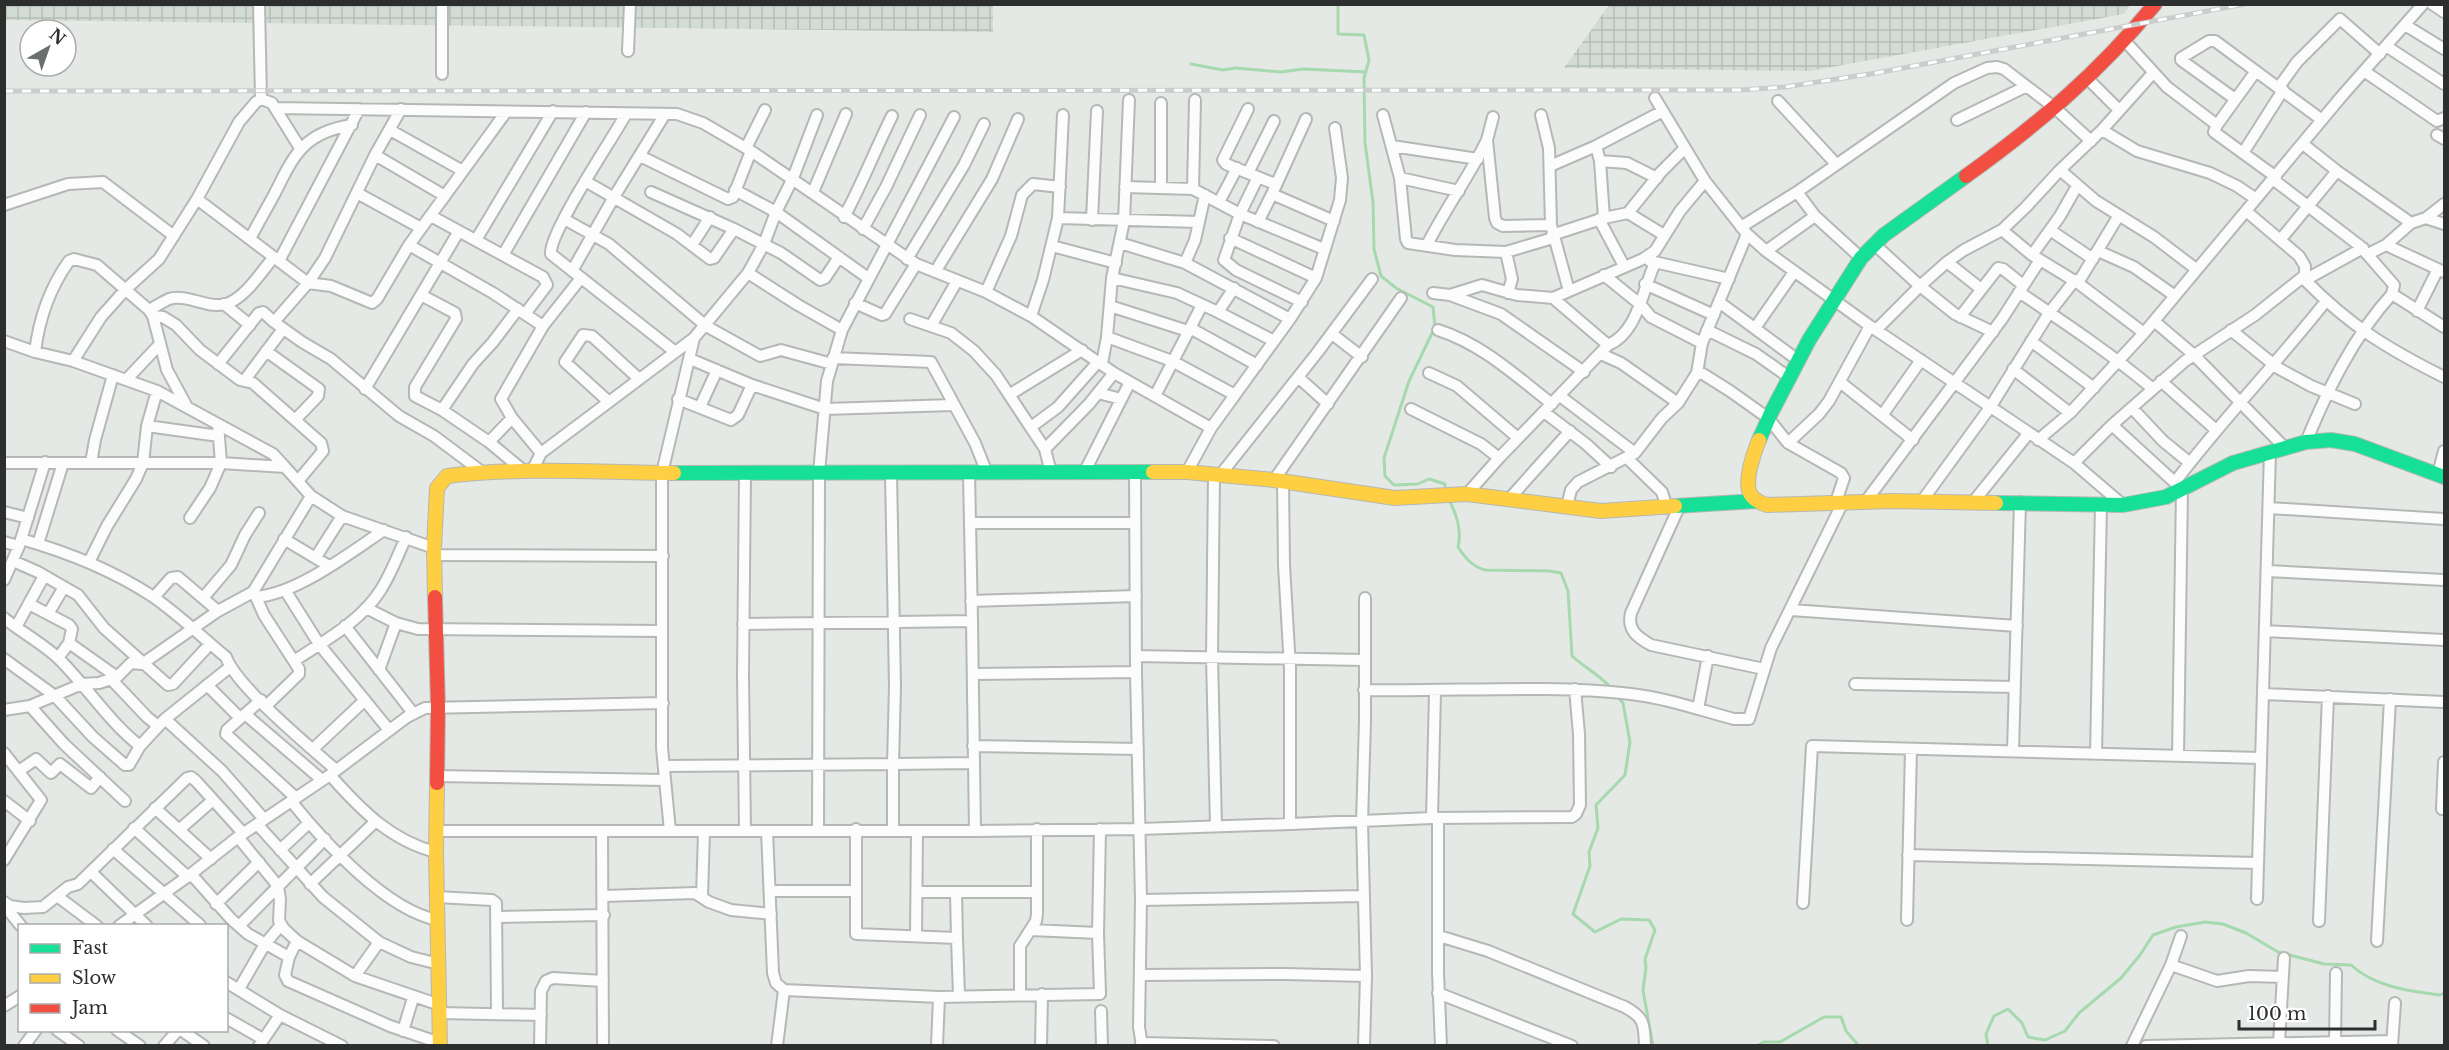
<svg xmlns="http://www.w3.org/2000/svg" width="2449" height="1050" font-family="'Libre Baskerville',serif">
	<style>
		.industrial { fill: url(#industrial-grid) }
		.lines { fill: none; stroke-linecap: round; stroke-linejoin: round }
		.stream { stroke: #a6d9ae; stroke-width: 3 }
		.street-casing { stroke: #b5b8b5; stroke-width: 14 }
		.fast-casing { stroke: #b5b8b5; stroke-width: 16 }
		.slow-casing { stroke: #b5b8b5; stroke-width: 16 }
		.jam-casing { stroke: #b5b8b5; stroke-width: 16 }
		.street { stroke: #fbfcfb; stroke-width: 10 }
		.fast { stroke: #16e098; stroke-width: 14 }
		.slow { stroke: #ffcf43; stroke-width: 14 }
		.jam { stroke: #f24e42; stroke-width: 14 }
		.rail-casing { stroke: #cbcccc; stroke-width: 5 }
		.rail { stroke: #fff; stroke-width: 3; stroke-dasharray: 9; stroke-linecap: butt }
	</style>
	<defs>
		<pattern id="industrial-grid" width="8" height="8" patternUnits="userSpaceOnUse" patternTransform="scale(1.5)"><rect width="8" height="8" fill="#d2dcd4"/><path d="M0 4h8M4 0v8" fill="none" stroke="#b4bdb6"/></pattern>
	</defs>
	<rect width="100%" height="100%" fill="#e4e9e5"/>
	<path class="industrial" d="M5,4L993,5V32L5,20Z
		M1609,5V4L2130,5L2124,14L1810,71L1564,68Z"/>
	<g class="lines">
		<path class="stream" d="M1338,4V34L1364,35L1369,60L1364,78L1365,143L1373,202L1374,249L1381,276L1396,288L1433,307L1435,327L1409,381L1384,458L1385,476L1394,485L1418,484L1429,479L1445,484V486
			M1191,64L1223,70L1236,68L1281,72L1303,69L1366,72
			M1449,500C1457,515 1462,531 1458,547C1466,559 1472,566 1485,570L1549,571L1561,573L1568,591L1572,656C1585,668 1600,675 1611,688
			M1617,696L1623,703L1630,742L1625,775L1596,805L1598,828L1589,852L1590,866L1573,914L1595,932L1621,919L1649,920L1655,930L1645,959L1646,968L1643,990L1653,1046
			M1756,1046L1764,1042H1780L1824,1017H1841L1846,1031L1859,1046
			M1988,1046L1986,1034L1994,1016L2008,1009L2022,1023L2028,1037L2045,1040L2065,1031L2079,1013L2121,978L2140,955L2153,935L2176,927L2205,922L2223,924L2246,933L2278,952L2324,964L2351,965C2375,987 2409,991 2440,995L2444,993"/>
		<defs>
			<path id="street" d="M259,4L261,99
				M2432,4L2444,12
				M2405,25L2444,49
				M2125,41L2167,87L2217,125
				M2386,46L2444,84
				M628,51L630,4
				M2256,71L2217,125L2214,132L2276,177
				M2364,71L2437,121L2444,118
				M442,74V4
				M2088,79L2119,110
				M2279,87L2297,62L2340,19L2380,54
				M1655,98L1705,181L1747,234L1766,251L1870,326L2074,463L2123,505
				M261,99L272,103L275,108L300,148
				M2235,99L2181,60V58L2209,41H2215L2322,120
				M1778,101L1836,164
				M1161,103V187
				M275,108L677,114L703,123L751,151L916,264L986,292L1031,316L1114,373L1211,428
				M401,109L375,155L325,258L308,283L274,322L302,342L331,359L399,416L434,436L482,472
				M1248,109L1223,160L1226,164L1275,184
				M626,114C613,138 548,234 551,254L674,351
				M1383,115L1400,178L1406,239L1408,243L1455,250L1506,252L1553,238
				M1541,115L1549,148L1551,225L1569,291
				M1493,117L1487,140L1495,218L1497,223L1503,226L1551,225
				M1306,119L1272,194L1334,221
				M1957,120L2025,87
				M390,130L463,171
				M2102,130L2137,151L2210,173L2237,186L2256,199
				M2437,135L2444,139
				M2303,144L2337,171L2411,223
				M1392,146L1478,159
				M1596,146L1600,161L1604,218
				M746,148L765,110
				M2243,153L2283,90
				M375,155L445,196
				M640,156L728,199L733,197L751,151
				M1600,161L1627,163L1657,178
				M1550,166L1596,146L1663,111
				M2060,170L2096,201L2154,237L2196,269
				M1248,173L1274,121
				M1258,177L1240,214L1224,260L1236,270L1302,302
				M1400,178L1459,191
				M2274,180L2360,246L2394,285L2392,294C2353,337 2328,389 2306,442
				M585,181L677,234L710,259L714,258L734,229L781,253L820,280L825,278L839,257
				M1125,187L1193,189L1195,100
				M1193,189L1240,214L1324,249
				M735,190L776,212L793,178L817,115
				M651,192L734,229
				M813,192L846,114
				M1797,192L1815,216L1861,258
				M357,193L421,228
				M197,199L308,283L331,286L372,303L377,299L409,245L493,293L543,326
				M1219,202L1237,168
				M4,205L68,184L103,182L174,236
				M2246,211L2299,256L2305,266V280C2350,326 2388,349 2444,377
				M1628,213L1664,235
				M431,216L543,277L547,285L525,314
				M844,217C862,184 875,150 892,116
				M1058,218L1199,222
				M2426,218L2444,224
				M564,219L609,244L706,326L760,356L781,350L832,364
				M1599,219L1624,266
				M1092,220L1097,111
				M1258,222L1272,194
				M1741,227L1797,192L1954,83L1987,68L1997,67L2004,69L2055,108L2091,141
				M863,229L886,187L920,115
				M2002,230L2032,255L2078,283L2144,333
				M2050,230L2093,259
				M1552,235L1604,218L1628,213L1661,172L1685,148
				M1230,238L1316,278
				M250,239C258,223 267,208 275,193C294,154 305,132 352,125
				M2281,239L2337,171
				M476,240L553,111
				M1120,243L1185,263L1290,319
				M1874,244L1920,286L1955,314L1993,332
				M409,245L506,112
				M692,245L710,217
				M1427,245C1445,209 1469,177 1487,140
				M2386,245L2444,272
				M1052,246L1116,263
				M1766,251L1815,216
				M2098,251L2134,267L2175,296
				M1506,252L1512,279L1508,293
				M2368,254L2386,245L2411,223L2426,218L2444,204
				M503,255L586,112
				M2032,255L2060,216L2077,186
				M907,259L964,165L984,124
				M279,261L359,109
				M1650,261L1729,279
				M1947,262L1981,289
				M1185,263L1195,240L1205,195
				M572,271L614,197L665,114
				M935,272L992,179L1018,119
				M748,273L764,244L776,212L868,278
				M1604,275L1641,305L1651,317L1702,343
				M1112,278L1177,293L1218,312L1274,341
				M2305,280L2363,248
				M2078,283L2119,215
				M1645,284L1714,315
				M986,292L1011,236L1022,195L1033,184L1060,187
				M2019,292C2065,323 2110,353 2153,389
				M1433,293L1450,295L1482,285L1517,295L1553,298L1643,259L1655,251L1680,211L1705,181
				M2392,294L2444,327
				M421,295L455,313L456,319L415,387V396L442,410L489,442L524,471
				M1450,295L1501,314L1584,372
				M1553,298L1608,345
				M1719,302L1799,361
				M855,303L882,315L885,314L916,264
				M224,304L250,325
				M1110,306L1188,331
				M149,310C155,307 162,302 169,299C188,293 210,311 229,303C247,295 261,272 274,257
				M2417,311L2438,269
				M1218,312L1234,288
				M153,316L163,317L176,325L200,350L240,380L253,383L321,443L323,451L298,481
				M1031,316L1043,280L1058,218L1063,115
				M1960,317L1998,268L2003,269L2023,285
				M910,319L951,333L974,351L996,375L1045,449L1051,473
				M2154,321L2194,355L2285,448
				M931,326L957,281
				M1190,328L1257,365
				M1755,328L1794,272
				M1438,330C1482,344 1516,376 1552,404
				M1707,330L1756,354L1790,378
				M1876,330L1920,286L1947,262L1964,250L2002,230L2026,207L2060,170L2102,130L2153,73
				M2231,330L2278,368L2311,386L2355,404
				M1332,334L1362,357
				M1107,337L1172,361L1235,395
				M4,341L35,352L73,361L157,391L273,454L285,467
				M2031,341L2094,388
				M266,351L319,389L318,396L295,420
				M35,352C39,319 49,289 69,261L74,259L97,265L149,310L153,316L167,370L186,405
				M1601,354L1621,363L1678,403
				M833,358L931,362L975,443L987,473
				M690,359L752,385L825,409L953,405
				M73,361L101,317L126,289L159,259L197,199L239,122L256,102L261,99
				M218,364L259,313L263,312L274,322
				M1102,364L1107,337L1112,278L1124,221L1129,100
				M2013,369L2070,413
				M1429,373L1457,386L1518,438
				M1697,373L1703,374L1730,391L1768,418L1788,443L1841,473L1844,478L1836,502
				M1298,377L1328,404
				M126,380L160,344
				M244,381L283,329
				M2161,381L2216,430
				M1840,382L1913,440
				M365,389L459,231
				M1098,393L1121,399
				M1009,395L1082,350
				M1155,396L1202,305
				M1560,396L1635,453
				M678,399L731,420L738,415L752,385
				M609,402L565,362L583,335L592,336L638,378
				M700,407L717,370
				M2132,408L2163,441L2190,463
				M1411,409L1481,444L1499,458
				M442,410L473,364L493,342L518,309
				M1544,412L1586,444L1611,467
				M1883,414L1921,360
				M2112,425L2182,489L2178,756
				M147,426L219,436
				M1031,427L1058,407L1098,362
				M2038,440L2070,413L2144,333L2341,97L2423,4
				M489,442L512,418
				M1788,443L1819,414L1829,401L1870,326
				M1045,449L1089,404L1114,373
				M541,453L512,418L501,399L543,326L581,278
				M1628,459L1662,492L1667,508
				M4,463H221L285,467L311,496L342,516L434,548
				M91,463L95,440L113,375
				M2074,463L2112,425L2185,361L2255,315L2304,276
				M532,471L541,453L694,338
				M1135,472L1136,672L1141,900L1139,1027L1142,1046
				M1187,472L1211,428L1290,319L1316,278L1340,200L1342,178L1335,128
				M1084,473L1130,382
				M745,474L743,675L745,831
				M1214,474L1212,658L1216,826
				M1221,474L1317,353L1372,279
				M2438,474L2444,451
				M1274,480L1401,298
				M2175,482C2222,420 2277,363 2326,301
				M1467,494L1499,458L1608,345C1638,333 1643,288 1655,263
				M311,496L253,592L256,597C297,594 350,553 384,530
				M1510,498L1570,431
				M1866,501L2002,319L2040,260
				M1922,501L1991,406L2049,313L2075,280
				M1974,501L2028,434
				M1567,506L1571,490L1578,482L1635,453L1662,418L1678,403L1697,373L1702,343L1747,234
				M1679,507L1631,613C1627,630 1637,637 1651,645L1764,669
				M2269,508L2444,519
				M4,512L28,518
				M190,518L210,488L221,463L218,425
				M970,523H1135
				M21,539C67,552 112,570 152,596C178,614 202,637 226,657C236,686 310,747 336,770
				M284,539L329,566
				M4,542L19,546
				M38,544L63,463
				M434,555L663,556
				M316,557L342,516
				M13,561L38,572L78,595L104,628L168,685L173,684L210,644
				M89,562L107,526L136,479L143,463L147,426L157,391
				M2267,571L2444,580
				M4,580L19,546L45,462
				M285,590L319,644L389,730
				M154,597L171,578L178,577L218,611
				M256,597L264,615L299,669V674L266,706
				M203,598L231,565L245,535L259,513
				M971,601L1136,596
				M29,604L69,625L72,629L69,643L58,658
				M366,608L396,623L418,629L662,631
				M1791,610L2017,626
				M48,614L64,587
				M4,618C22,633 44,644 60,660C88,688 109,722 140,746
				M743,624L972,621L969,473
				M345,626L413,713
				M16,627L44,576
				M2265,631L2444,640
				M69,643L117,677
				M1136,656L1364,660
				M4,659L55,696L93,737L125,765H129L140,746L165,719L230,667
				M294,661C324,641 360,622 380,591C391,574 398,555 406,537
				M379,670L396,623
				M973,674L1136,672
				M111,679L147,717L158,726
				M1855,684L2015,687
				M207,685L240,718
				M1364,690C1453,692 1543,684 1631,694C1666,698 1700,710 1734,719H1749L1771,648L1843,502
				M2263,694L2444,702
				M261,700L227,730L226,734L296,798
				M30,706L64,744L125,801
				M1698,709L1708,656
				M4,710L30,706L82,684L99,683L117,677L131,663L142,664L218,611L253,592
				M245,714L322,780
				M165,719L222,771L264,819
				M973,746L1138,749
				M313,749L365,700
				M2013,751L2020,502
				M4,753L41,800L4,860
				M2096,754L2101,504
				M664,766L893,764L895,686L891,473
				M19,771L36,759L51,773L60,764L91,788L100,777
				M330,775C360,809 391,841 436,852
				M436,776L664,780
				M4,801L30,821
				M291,801C323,841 387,911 438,920
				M155,808L211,859
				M2442,809L2444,762
				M1432,818L1435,692
				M1438,818V972L1441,1046
				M257,824L323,897L379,942L411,957L439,964
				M1290,824L1432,818L1572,817L1576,814L1580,805L1579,734L1575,689
				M134,828L188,877
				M180,829L213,800
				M856,829V934L957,938L959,996
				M818,830L819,473L827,381L842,330L954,117
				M893,830V764L973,763
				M436,831H670L662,748V473L694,338L748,273L798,305L842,330
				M602,831L603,1046
				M670,831H975L972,621
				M767,831L773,973L776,983L784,990L777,1046
				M975,831L1140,829L1290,824V668L1284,565L1283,481
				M238,837L278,886L280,899L279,921L284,929L297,941L355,976L440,1005
				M113,849L200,925
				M280,850L309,823
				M1908,855L2258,863
				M91,872L147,926
				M191,874L231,919L248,934L289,957
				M310,884L376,821
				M770,891H856
				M917,892H1037
				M956,892L957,938
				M57,896L97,926
				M604,896L695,893L709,902L731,910L771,914
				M437,897L492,900L496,903L497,1014
				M702,897L704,832
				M2257,899L2270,452
				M1141,900L1363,896
				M4,902L10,906L24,908L43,907L68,887L78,884L187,778L191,777L196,781L243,833
				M1803,903L1812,746L2261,758
				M216,904L259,862
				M4,905L21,926
				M498,917L604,915
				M1907,920L1911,749
				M2319,921L2328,696
				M119,926L191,874L238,837L330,775L407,717L425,708L663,703
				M239,926L325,839
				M1031,930L1098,933
				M916,936L917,831
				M1439,936L1488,951L1625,1007C1645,1018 1644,1024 1645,1046
				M297,941L289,957L285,975L288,981L390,1026L440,1043
				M2377,941L2390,699
				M2171,965L2217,981L2249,976L2283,977
				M1141,975L1285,974L1366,976
				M355,976L379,942
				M226,982L280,1015L342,1046
				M239,989L265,944L281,925
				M784,990L939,997L1100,994L1098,933L1100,829
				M1438,993L1572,1046
				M1020,995V946L1036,921L1037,914V829
				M4,1006L20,996
				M1101,1011L1102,1046
				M440,1013L541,1015
				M226,1018L263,1039
				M57,1030L79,1046
				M117,1030L140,1046
				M181,1030L204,1046
				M403,1031L413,998
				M2335,1042L2336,973
				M1141,1043L1274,1046
				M2279,1043L2284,958
				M24,1046L36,1030
				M164,1046L178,1030
				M259,1046L280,1015
				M540,1046L541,991L546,981L553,978L603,981
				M937,1046L939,997
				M1041,1046L1042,994
				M1364,1046L1366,976L1362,822L1365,721V598
				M2132,1046L2171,965L2181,936
				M2146,1046L2392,1041
				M2392,1046L2395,1003"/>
			<path id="fast" d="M1759,440L1771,413L1809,340L1861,258L1884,235L1966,176
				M674,473L1153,472
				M1996,503L2123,505L2166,497L2233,463L2306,442L2331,440L2355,444L2444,477
				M1675,506L1757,501"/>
			<path id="slow" d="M1759,440C1754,452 1743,483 1751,495C1754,500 1761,503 1767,505L1892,501L1996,503
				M1153,472H1187L1274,480L1395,498L1467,494L1601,511L1675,506
				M435,597L434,548L437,488L447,476C522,467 598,472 674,473
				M437,783L436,852L440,1046"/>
			<path id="jam" d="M1966,176C2037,125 2099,73 2155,4
				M435,597L438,707L437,783"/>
		</defs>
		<use href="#street" class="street-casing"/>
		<use href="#fast" class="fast-casing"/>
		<use href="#slow" class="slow-casing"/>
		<use href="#jam" class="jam-casing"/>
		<use href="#street" class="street"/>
		<use href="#fast" class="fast"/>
		<use href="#slow" class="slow"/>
		<use href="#jam" class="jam"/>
		<defs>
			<path id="rail" d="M4,91L1740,90L1785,87L1876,73L2245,4"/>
		</defs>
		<use href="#rail" class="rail-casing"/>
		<use href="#rail" class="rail"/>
	</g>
	<rect width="2449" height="1050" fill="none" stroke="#2c2f2d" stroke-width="12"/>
	<rect x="18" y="924" width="210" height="108" fill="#ffffff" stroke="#abacab" stroke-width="1.5"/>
	<rect x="30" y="944" width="30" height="9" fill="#16e098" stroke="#abacab" stroke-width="1.5"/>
	<text x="72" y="954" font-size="18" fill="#2c2f2d">Fast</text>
	<rect x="30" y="974" width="30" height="9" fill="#ffcf43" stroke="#abacab" stroke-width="1.5"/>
	<text x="72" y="984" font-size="18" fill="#2c2f2d">Slow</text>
	<rect x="30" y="1004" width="30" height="9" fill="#f24e42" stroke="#abacab" stroke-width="1.5"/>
	<text x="72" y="1014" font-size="18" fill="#2c2f2d">Jam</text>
	<g transform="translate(48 48) rotate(40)"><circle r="28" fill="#ffffff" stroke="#abacab" stroke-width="1.5"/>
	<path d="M0-4.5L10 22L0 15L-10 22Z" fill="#6c706d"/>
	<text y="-9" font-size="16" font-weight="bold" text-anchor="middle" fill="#2c2f2d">N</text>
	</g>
	<path d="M2239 1020v9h136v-9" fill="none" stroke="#2c2f2d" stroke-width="3"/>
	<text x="2248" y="1020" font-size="18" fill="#2c2f2d" stroke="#ffffff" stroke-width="4.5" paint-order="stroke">100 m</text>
</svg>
